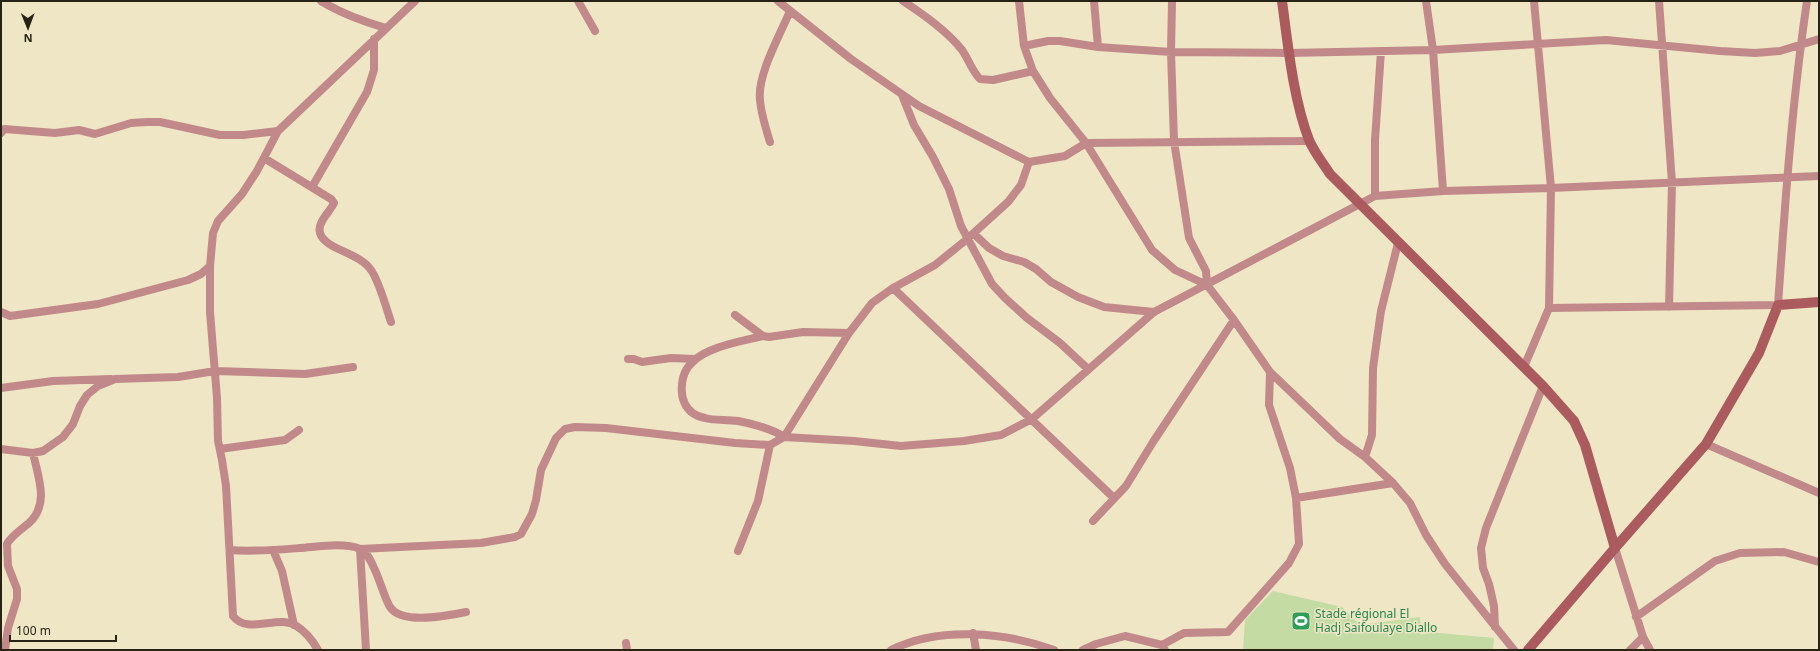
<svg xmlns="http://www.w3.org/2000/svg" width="1820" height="651" font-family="'Noto Sans',sans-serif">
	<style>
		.green { fill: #c4dca4 }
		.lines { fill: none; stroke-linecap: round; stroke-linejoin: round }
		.street { stroke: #c2898a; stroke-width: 8 }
		.secondary { stroke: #ab5b5e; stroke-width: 10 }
		.labels { text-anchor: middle; stroke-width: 3; stroke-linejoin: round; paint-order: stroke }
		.leisure-label { font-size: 12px; fill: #27864d; stroke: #efe6c5; text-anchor: start }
	</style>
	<rect width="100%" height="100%" fill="#efe6c5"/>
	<path class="green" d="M1273,591L1342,607L1360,625L1420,617L1421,635L1429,632L1494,638L1493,650H1243L1245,620Z"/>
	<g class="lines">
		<path class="street" d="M321,1C342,14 362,21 386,28
			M578,1L595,31
			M778,1L851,59L919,106L1029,162L1065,156L1086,143L1310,141
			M903,1C924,15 947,31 962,50C969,60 972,71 980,79L993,80L1033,71
			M1019,1L1024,46L1033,71L1050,98L1086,143L1152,250L1175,270L1207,285L1234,320L1270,372L1340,439L1365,457L1393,483L1410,503L1426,535L1445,564L1514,650
			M1094,1L1098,47
			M1172,1L1171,52L1174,141L1189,238L1206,271L1207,285
			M1426,1L1433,50L1443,191
			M1534,1L1551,188L1549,308
			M1659,1L1672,183L1669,307
			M1024,46L1048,41H1060L1098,47L1171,52L1289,53L1433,50L1606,40L1720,51L1755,53L1780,51L1819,39
			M902,95L914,125L933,157L949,189L961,226L992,284L1005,298L1027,318L1060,343L1088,369
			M1,133L4,129L55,133L79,130L95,134L131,123L147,122H160L220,135H243L278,131
			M770,142C766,129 761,114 760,100C757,75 780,35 790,11
			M264,158L331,199L334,203C330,212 317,222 320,233C325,250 359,252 371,270C379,281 386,307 391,322
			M312,187L367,92L374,70V39
			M1375,196V140L1381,51
			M974,234L989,248L1003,256L1024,262L1036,269L1051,282L1078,297L1104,307L1154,312
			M210,266V312L217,398L218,441L222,460L226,486L233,616C247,635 277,615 295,625C305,631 313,641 318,650
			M893,288L1114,498
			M1,312L10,316L98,304L188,280L201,274L210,266L213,233L218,221L242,194L257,171L278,131L415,1
			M735,315L763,336L769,337L803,332L849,333
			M763,336C739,342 690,348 683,378C679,396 684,414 705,418C715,421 727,419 738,421C753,424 771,428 784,437L849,333L872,303L893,288L935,265L966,240L1008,202L1021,185L1029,162
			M628,359H634L642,362L671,358L695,359
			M1524,367L1549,308L1778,305C1785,204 1792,102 1807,1
			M1,388L53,381L111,379
			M1706,444L1819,493
			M1,449L33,453L43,451L63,437L73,424L80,406L87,395L98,386L115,379L178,377L215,371L305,374L353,367
			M220,449L285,440L299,430
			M1365,457L1372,435L1373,368L1377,339L1381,311L1398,243
			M1296,498L1393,483
			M1093,521L1126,486L1153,442L1234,320
			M1615,548L1643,637L1650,650
			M230,550C253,552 276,550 300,548C316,547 344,542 360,549C367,552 371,561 374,568C380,580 384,597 390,607C402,625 447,616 466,612
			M273,550L282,571L294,625
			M738,551L758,501L770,445L784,437L854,441L901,446L964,441L1001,435L1032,419L1154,312L1375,196L1443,191L1551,188L1819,176
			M1636,617L1715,561L1740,553L1784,552L1819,562
			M1495,627L1494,606L1489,584L1483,568L1481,548L1486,528L1543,386
			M973,633L976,650
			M626,643L627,650
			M1162,645L1184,633L1228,632L1289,563L1299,544L1296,498L1290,468L1269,405L1270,372
			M5,650L8,628L17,599V589L8,566L7,544C11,536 22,529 29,523C50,504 38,477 33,453
			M366,650L360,549L481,543L515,537L521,534L532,514L536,500L541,470L556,438L565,429L575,427L606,428L735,443L770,445
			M891,650C939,626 1005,632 1054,650
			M1083,650L1096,644L1125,636L1162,645L1165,650
			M1630,650L1643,637"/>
		<path class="secondary" d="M1282,1C1288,45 1293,98 1309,140C1314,152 1323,163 1330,174L1543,386L1574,421L1585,445L1615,548
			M1528,650L1615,548L1706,444L1759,353L1778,305L1819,302"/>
	</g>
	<defs>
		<symbol id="stadium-square" viewBox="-11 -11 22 22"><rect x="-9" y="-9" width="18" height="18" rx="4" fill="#2e9e5b" stroke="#efe6c5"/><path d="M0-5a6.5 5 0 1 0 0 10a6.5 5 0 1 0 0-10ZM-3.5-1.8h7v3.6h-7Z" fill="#fff"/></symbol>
	</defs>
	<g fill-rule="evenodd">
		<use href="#stadium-square" x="1290" y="610" width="22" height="22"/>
	</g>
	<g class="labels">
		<g class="leisure-label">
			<text x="1315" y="618">Stade régional El<tspan x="1315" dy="14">Hadj Saifoulaye Diallo</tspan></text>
		</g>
	</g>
	<rect width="1820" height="651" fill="none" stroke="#272317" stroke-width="4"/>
	<g transform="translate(28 28) rotate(179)" stroke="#efe6c5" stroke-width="3" paint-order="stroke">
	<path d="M0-3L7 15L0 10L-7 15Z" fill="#272317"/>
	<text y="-6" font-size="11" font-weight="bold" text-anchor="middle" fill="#272317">N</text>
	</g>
	<path d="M10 635v6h106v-6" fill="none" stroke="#272317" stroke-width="2"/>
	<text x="16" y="635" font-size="12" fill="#272317" stroke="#efe6c5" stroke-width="3" paint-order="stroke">100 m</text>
</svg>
